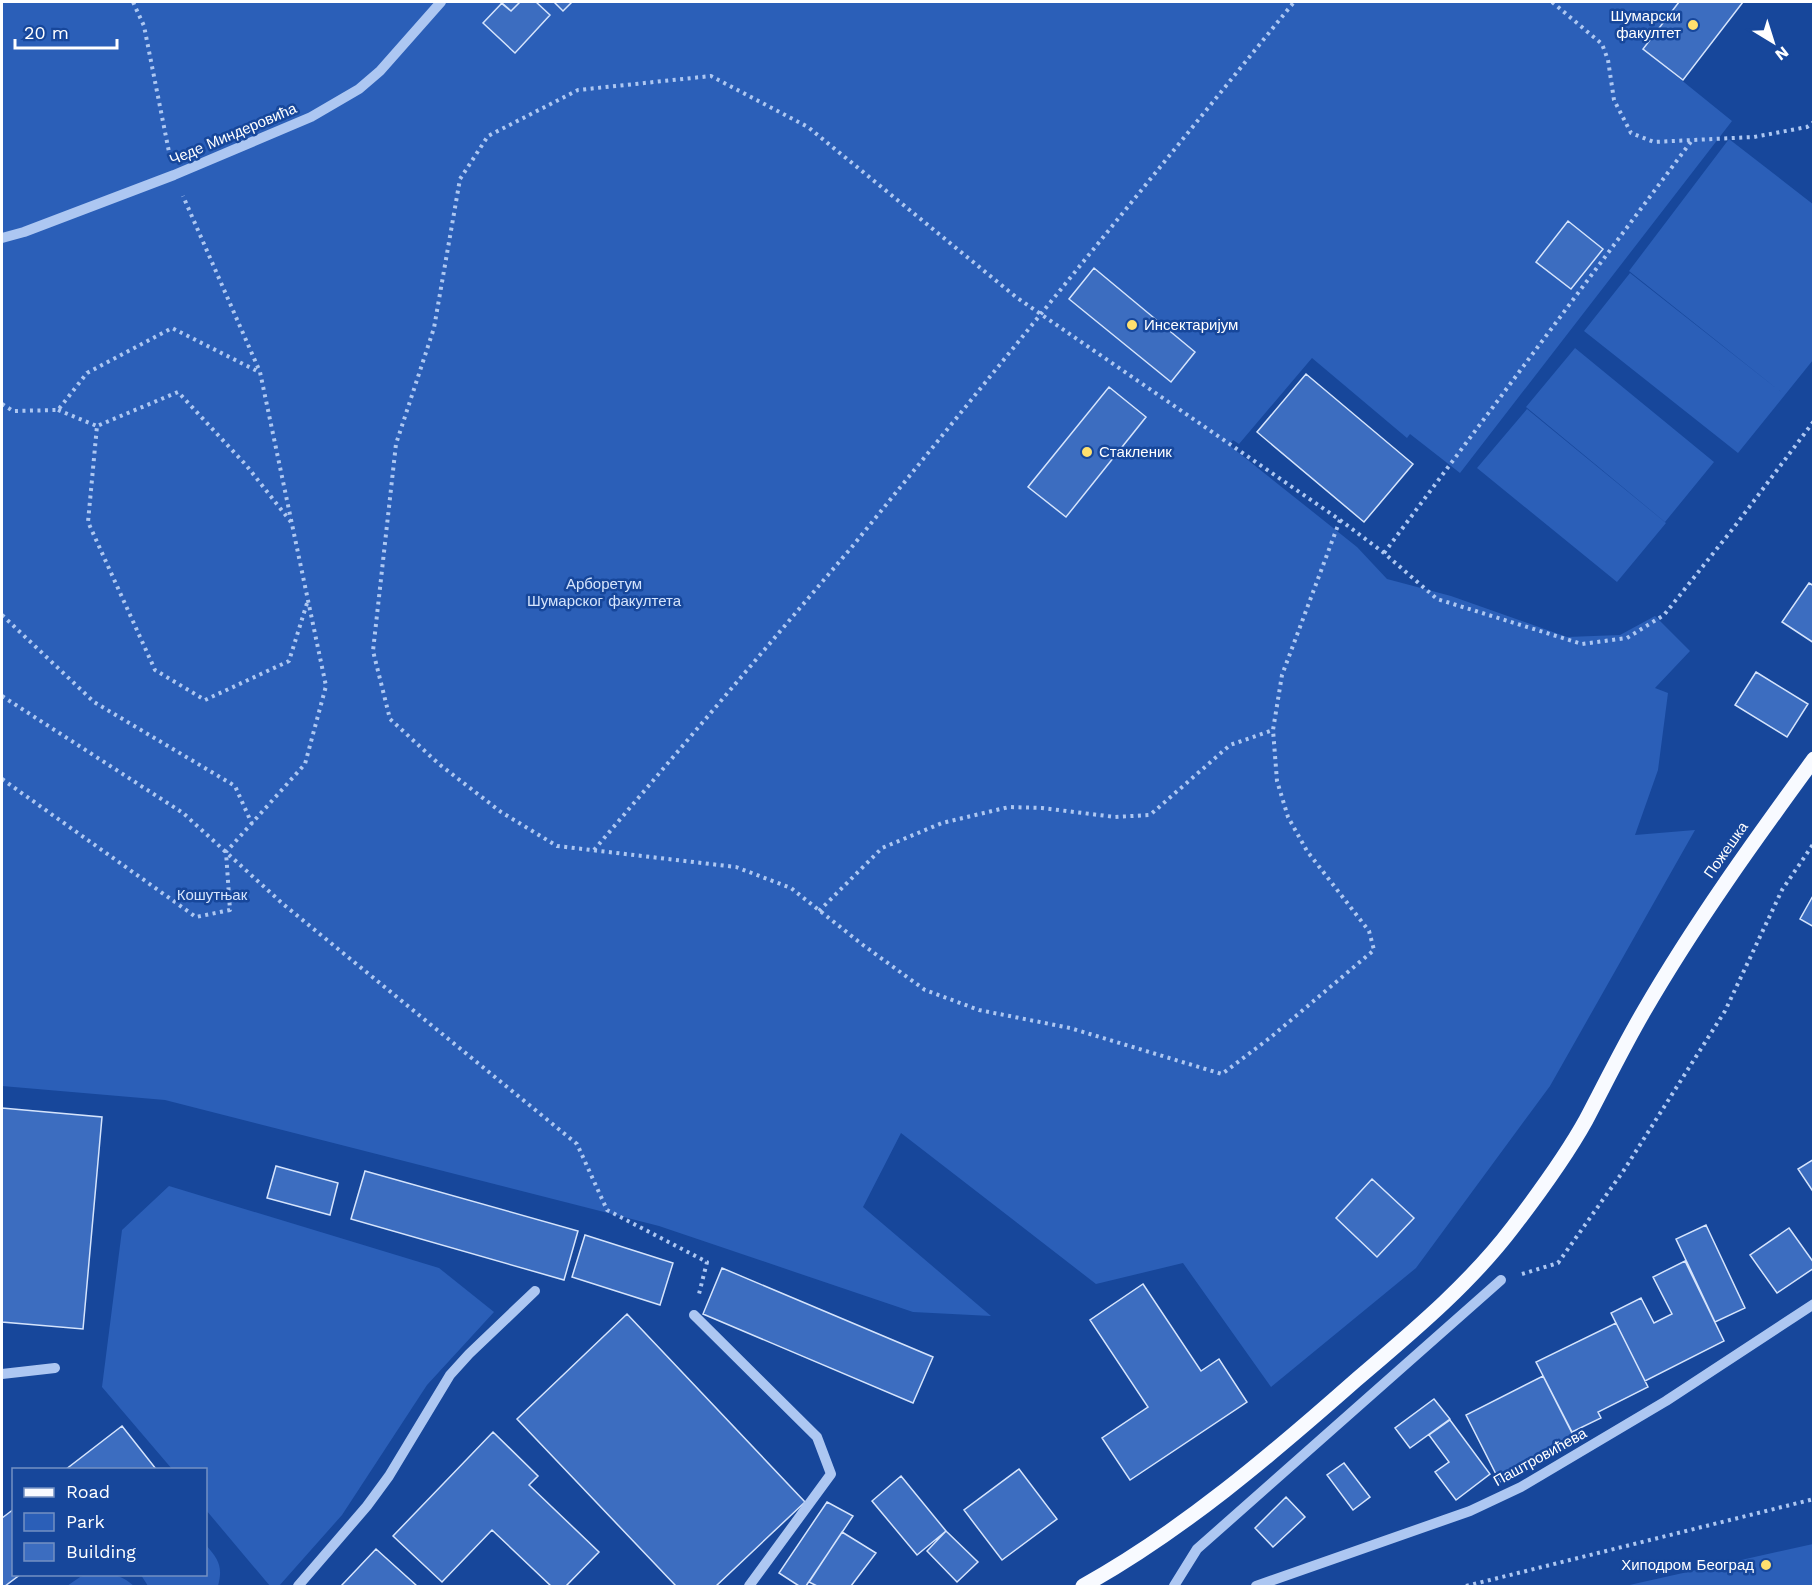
<svg xmlns="http://www.w3.org/2000/svg" width="1815" height="1588" font-family="'Work Sans',sans-serif">
	<style>
		.green { fill: #2b5fb8 }
		.building { fill: #3c6dc0; stroke: #d5e4fc; stroke-width: 1.5 }
		.lines { fill: none; stroke-linecap: round; stroke-linejoin: round }
		.path { stroke: #adc7f2; stroke-width: 4; stroke-dasharray: 3 4.5; stroke-linecap: butt }
		.minor { stroke: #adc7f2; stroke-width: 10 }
		.major { stroke: #f8faff; stroke-width: 15 }
		.poi-dot { fill: #ffe06e; stroke: #17479b; stroke-width: 2 }
		.labels { text-anchor: middle; stroke-width: 5; stroke-linejoin: round; paint-order: stroke }
		.poi-label { font-size: 15px; fill: #fff; stroke: #17479b; text-anchor: end }
		.street-label { font-size: 15px; fill: #fff; stroke: #17479b }
		.park-label { font-size: 15px; fill: #d5e4fc; stroke: #17479b }
	</style>
	<rect width="100%" height="100%" fill="#17479b"/>
	<path class="green" d="M2,2H1679L1643,49L1732,121L1460,473L1410,434L1407,438L1312,358L1239,444L1233,440L1229,445L1357,547L1387,579L1451,596L1567,637L1620,635L1655,616L1690,651L1655,688L1668,693L1658,770L1635,835L1695,830L1550,1086L1416,1268L1271,1387L1183,1263L1096,1284L901,1133L863,1207L991,1316L913,1312L659,1226L165,1100L2,1086Z
		M1729,139L1814,205L1813,360L1738,453L1584,331L1630,273L1781,392L1629,271Z
		M1575,348L1714,462L1665,522L1526,407Z
		M1527,409L1666,523L1617,582L1477,468Z
		M169,1186L439,1268L494,1312L427,1385L342,1515L279,1586H270L206,1510V1470L172,1469L102,1387L122,1230Z
		M1813,1544V1586H1625Z
		M206,1545C219,1560 223,1567 218,1586H148L141,1575L206,1574Z
		M87,1575C108,1574 118,1572 134,1586H67L80,1577Z"/>
	<path class="building" d="M500,2H520L511,11Z
		M520,2H536L550,15L515,53L483,23L502,3L511,11Z
		M554,2H572L563,11Z
		M1679,2H1743L1683,80L1643,49Z
		M1568,221L1603,249L1571,289L1536,262Z
		M1094,268L1195,352L1171,382L1069,299Z
		M1306,374L1413,464L1364,522L1257,432Z
		M1109,387L1146,417L1066,517L1028,487Z
		M1809,583L1814,586V643L1782,622Z
		M1756,672L1808,704L1787,737L1735,705Z
		M1814,894V927L1800,919Z
		M2,1108L102,1117L83,1329L2,1322Z
		M1814,1159V1193L1798,1169Z
		M276,1166L338,1183L330,1215L267,1198Z
		M365,1171L578,1231L564,1280L351,1219Z
		M1372,1179L1414,1218L1377,1257L1336,1218Z
		M1706,1225L1745,1308L1715,1322L1676,1239Z
		M1789,1228L1814,1263V1268L1777,1293L1750,1255Z
		M585,1235L673,1263L660,1305L572,1277Z
		M1685,1261L1724,1341L1645,1381L1611,1313L1641,1298L1654,1323L1672,1314L1653,1277Z
		M722,1268L933,1357L913,1403L703,1314Z
		M1143,1284L1201,1371L1219,1359L1247,1402L1130,1480L1102,1438L1148,1407L1090,1320Z
		M627,1314L805,1502L716,1586H676L517,1419Z
		M1616,1323L1648,1387L1598,1412L1601,1418L1572,1432L1536,1362Z
		M1543,1376L1577,1443L1500,1482L1466,1415Z
		M1434,1399L1450,1419L1410,1448L1395,1428Z
		M1450,1420L1490,1474L1456,1500L1435,1472L1449,1462L1429,1435Z
		M122,1426L156,1469L65,1470Z
		M493,1432L538,1476L529,1485L599,1552L566,1586H551L492,1530L442,1582L393,1536Z
		M1344,1463L1370,1497L1353,1510L1327,1475Z
		M1019,1469L1057,1519L1002,1560L964,1510Z
		M901,1476L946,1531L917,1555L872,1501Z
		M1286,1497L1305,1517L1273,1547L1255,1528Z
		M827,1502L853,1516L806,1586H799L779,1573Z
		M14,1509V1574H21L5,1586H2V1518Z
		M946,1531L978,1562L957,1582L927,1551Z
		M842,1532L876,1553L851,1586H817L809,1582Z
		M376,1549L417,1586H341Z"/>
	<g class="lines">
		<path class="path" d="M133,2L144,26L169,152
			M1552,2L1602,44L1608,60L1614,100L1631,133L1654,142L1754,137L1807,127L1814,122
			M2,404L13,411L58,410L87,373L172,328L259,372
			M58,410L97,426
			M1340,520L1282,675L1273,730L1277,781L1288,817L1307,851L1369,931L1374,950L1271,1037L1222,1074L1070,1028L979,1010L925,990L863,945L791,888L736,867L557,846L501,812L439,764L390,719L373,651L396,444L434,328L460,179L488,136L578,90L711,76L808,127L1016,297L1340,520L1384,553L1437,599L1582,644L1627,638L1664,615L1735,526L1814,421
			M291,522L246,465L178,392L97,426L88,522L155,670L205,700L289,661L308,600
			M1384,553L1693,139
			M2,615L94,702L235,786L252,824
			M2,696L183,813L283,904L577,1144L607,1210L707,1262L699,1294
			M2,779L196,917L230,910L226,852L305,764L326,686L260,372L183,196
			M594,850L851,548L1294,2
			M819,911L882,848L942,823L1009,807L1042,808L1115,817L1150,815L1230,745L1273,730
			M1522,1274L1558,1263L1624,1170L1725,1011L1782,890L1814,843
			M1466,1586L1814,1499"/>
		<path class="minor" d="M2,238L24,232L174,175L311,117L359,89L380,71L441,2
			M694,1315L817,1437L831,1474L749,1586
			M2,1374L55,1368
			M298,1586L367,1506L389,1476L450,1375L469,1354L535,1291
			M1174,1586L1197,1549L1501,1280
			M1256,1586L1470,1511L1521,1487L1666,1401L1814,1304"/>
		<path class="major" d="M1083,1586C1182,1531 1271,1455 1356,1380C1411,1333 1469,1285 1513,1227C1539,1193 1565,1158 1586,1120C1605,1084 1623,1047 1644,1011C1695,923 1754,841 1814,759"/>
	</g>
	<g class="poi-dot">
		<circle cx="1693" cy="25" r="6"/>
		<circle cx="1132" cy="325" r="6"/>
		<circle cx="1087" cy="452" r="6"/>
		<circle cx="1766" cy="1565" r="6"/>
	</g>
	<g class="labels">
		<g class="poi-label">
			<text x="1681" y="21">Шумарски<tspan x="1681" dy="17">факултет</tspan></text>
			<text x="1144" y="330" text-anchor="start">Инсектаријум</text>
			<text x="1099" y="457" text-anchor="start">Стакленик</text>
			<text x="1754" y="1570">Хиподром Београд</text>
		</g>
		<g class="street-label">
			<text transform="translate(233 134) rotate(-23)" y="5">Чеде Миндеровића</text>
			<text transform="translate(1726 850) rotate(-55)" y="5">Пожешка</text>
			<text transform="translate(1540 1457) rotate(-29)" y="5">Паштровићева</text>
		</g>
		<g class="park-label">
			<text x="604" y="589">Арборетум<tspan x="604" dy="17">Шумарског факултета</tspan></text>
			<text x="212" y="900">Кошутњак</text>
		</g>
	</g>
	<rect width="1815" height="1588" fill="none" stroke="#ffffff" stroke-width="6"/>
	<rect x="12" y="1468" width="195" height="108" fill="#17479b" stroke="#7491c3" stroke-width="1.5"/>
	<rect x="24" y="1488" width="30" height="9" fill="#f8faff" stroke="#7491c3" stroke-width="1.5"/>
	<text x="66" y="1498" font-size="18" fill="#ffffff">Road</text>
	<rect x="24" y="1513" width="30" height="18" fill="#2b5fb8" stroke="#7491c3" stroke-width="1.5"/>
	<text x="66" y="1528" font-size="18" fill="#ffffff">Park</text>
	<rect x="24" y="1543" width="30" height="18" fill="#3c6dc0" stroke="#7491c3" stroke-width="1.5"/>
	<text x="66" y="1558" font-size="18" fill="#ffffff">Building</text>
	<g transform="translate(1773 42) rotate(142)" stroke="#17479b" stroke-width="4.5" paint-order="stroke">
	<path d="M0-4.5L10 22L0 15L-10 22Z" fill="#ffffff"/>
	<text y="-9" font-size="16" font-weight="bold" text-anchor="middle" fill="#ffffff">N</text>
	</g>
	<path d="M15 39v9h102v-9" fill="none" stroke="#ffffff" stroke-width="3"/>
	<text x="24" y="39" font-size="18" fill="#ffffff" stroke="#17479b" stroke-width="4.5" paint-order="stroke">20 m</text>
</svg>
